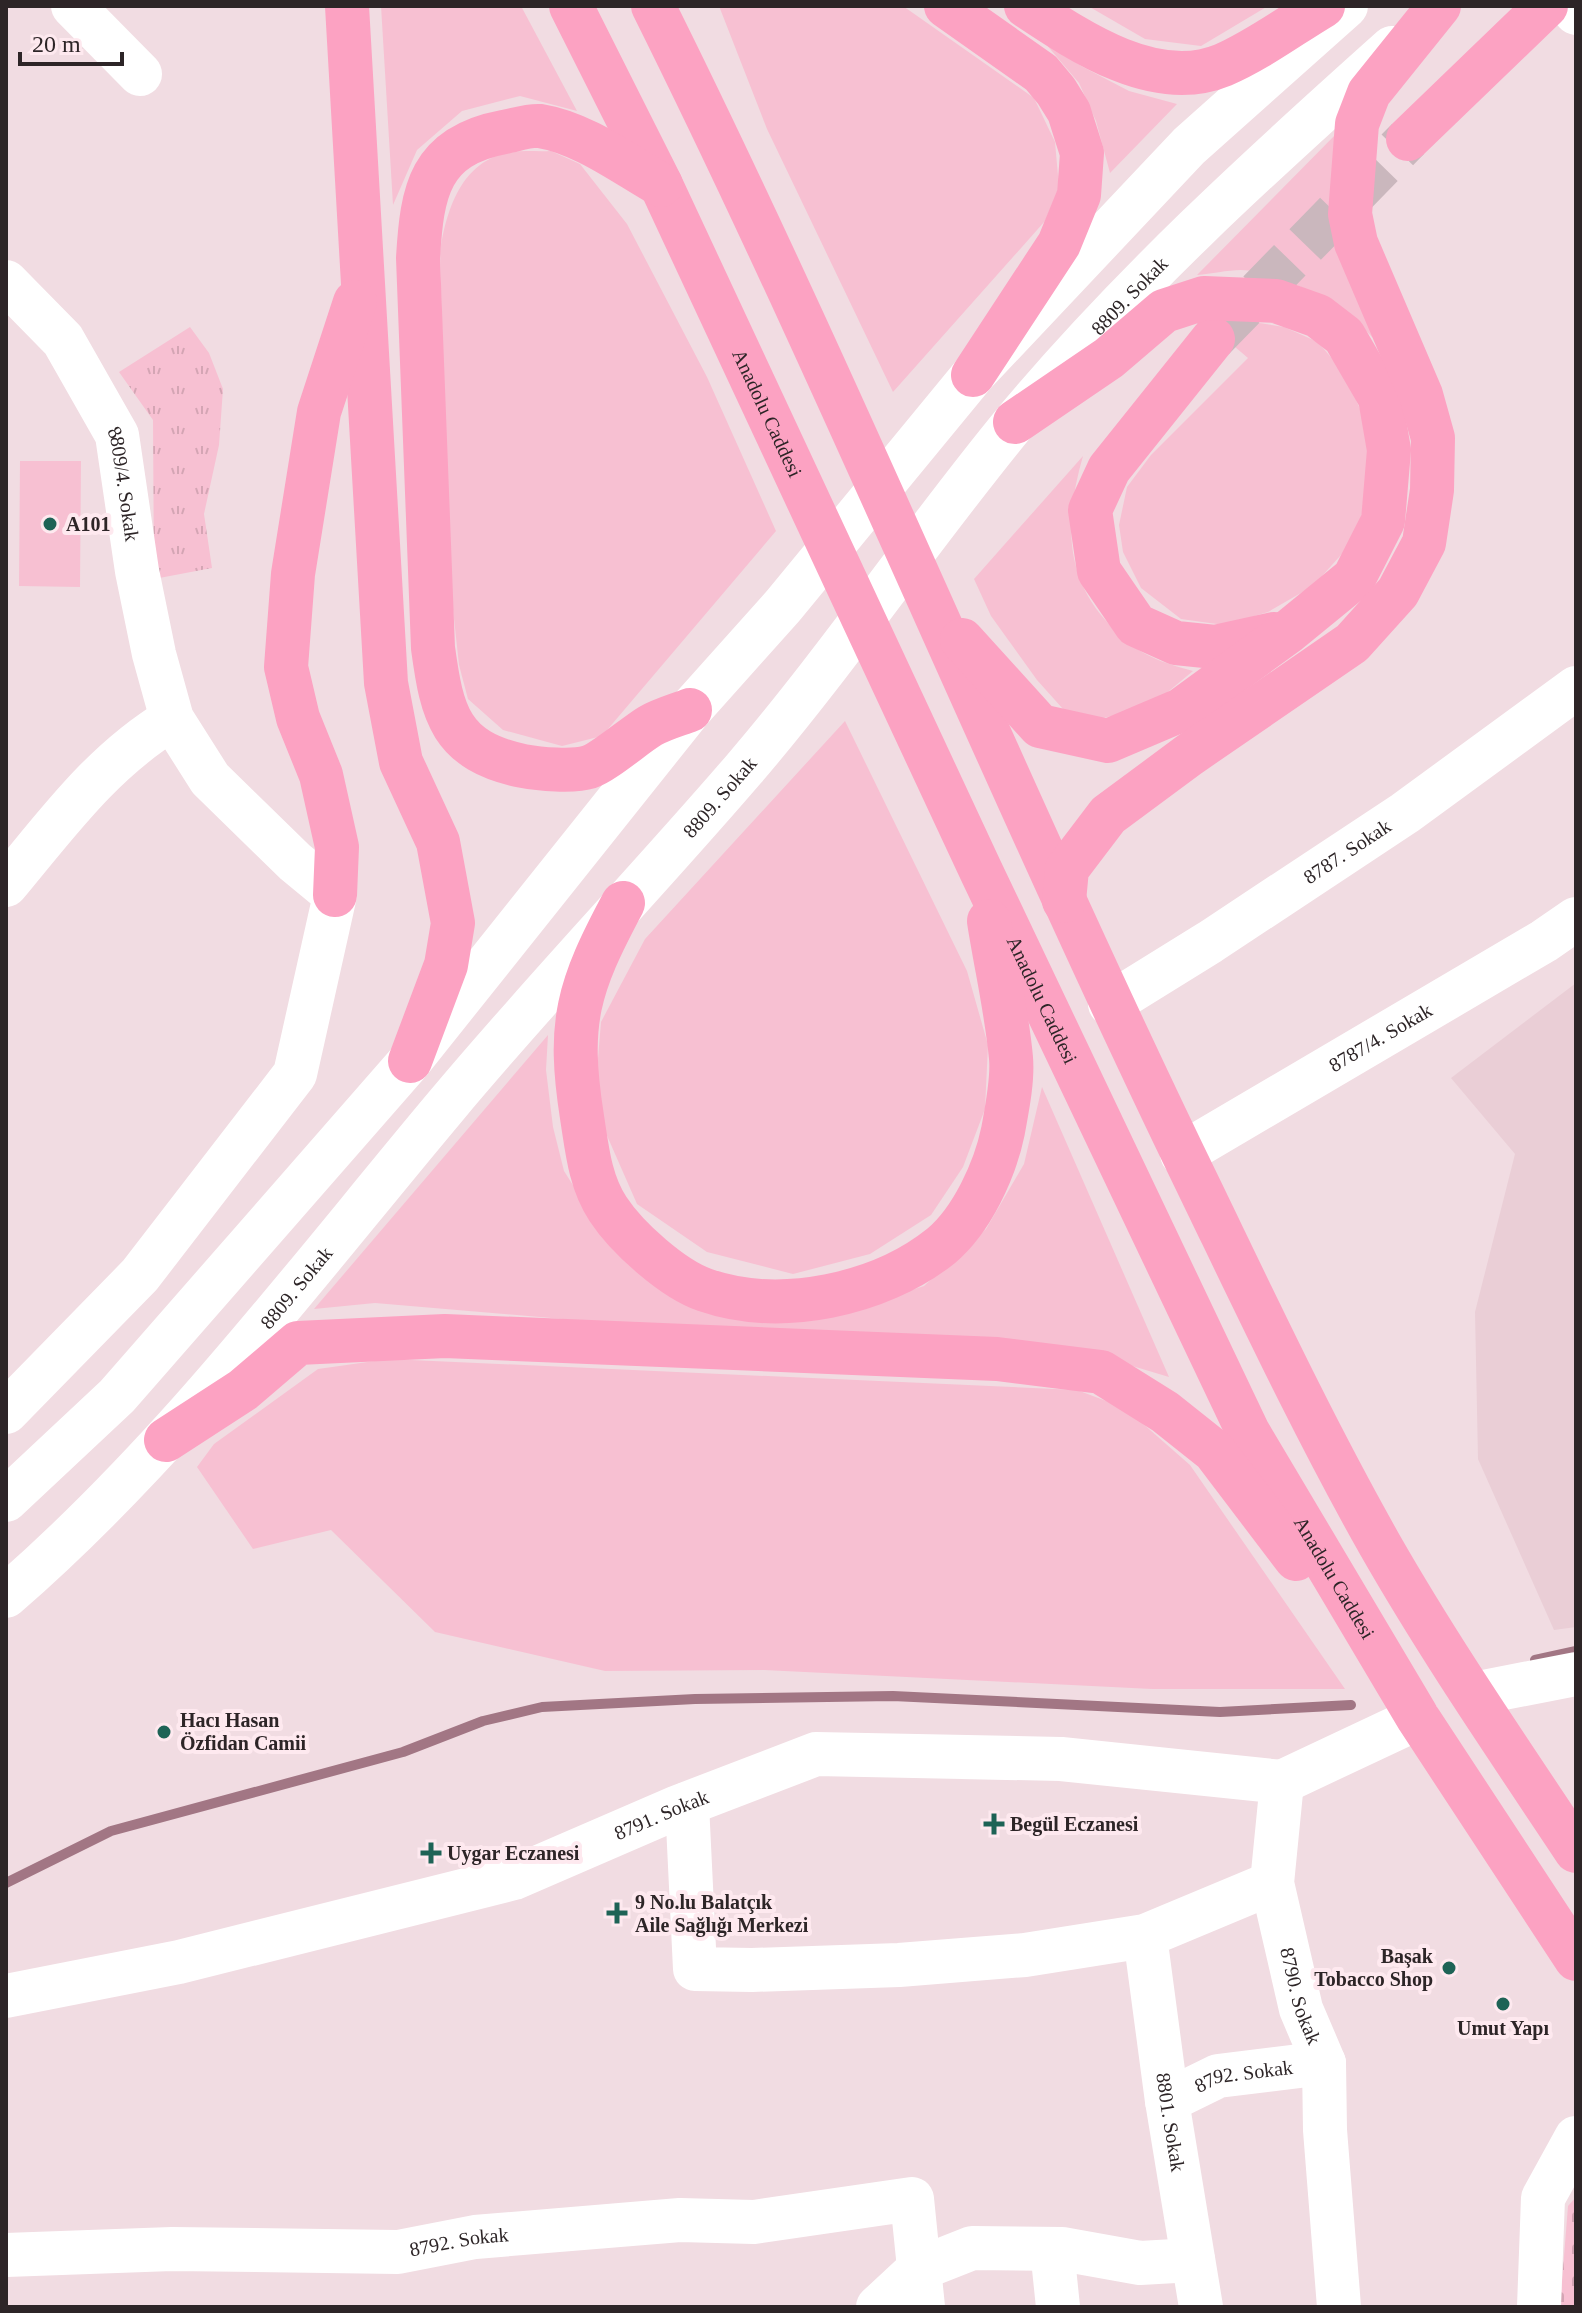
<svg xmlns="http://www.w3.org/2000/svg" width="1582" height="2313" font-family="'Times New Roman',serif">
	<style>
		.built { fill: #eaced6 }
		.green { fill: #f7c0d2 }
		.cemetery { fill: url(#cemetery-stones) }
		.park { fill: url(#park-tufts) }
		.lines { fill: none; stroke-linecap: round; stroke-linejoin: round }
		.stream { stroke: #a27684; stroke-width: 10 }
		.highway-tunnel { stroke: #cab7bd; stroke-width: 44; stroke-dasharray: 44 22; stroke-linecap: butt }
		.minor { stroke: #fff; stroke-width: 44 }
		.highway { stroke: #fca2c2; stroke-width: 44 }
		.poi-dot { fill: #1e6356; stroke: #fee9ef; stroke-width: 3 }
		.labels { text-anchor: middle; stroke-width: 8; stroke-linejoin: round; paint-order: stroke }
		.street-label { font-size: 20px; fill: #2d2527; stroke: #fee9ef }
		.poi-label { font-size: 20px; font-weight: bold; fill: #2d2527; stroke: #fee9ef; text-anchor: start }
	</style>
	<defs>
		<pattern id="cemetery-stones" width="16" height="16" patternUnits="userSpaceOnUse" patternTransform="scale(2)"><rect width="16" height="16" fill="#f7c0d2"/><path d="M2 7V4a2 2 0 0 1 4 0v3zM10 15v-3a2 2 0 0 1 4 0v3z" fill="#d4a5b4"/></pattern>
		<pattern id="park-tufts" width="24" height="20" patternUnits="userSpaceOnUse" patternTransform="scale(2)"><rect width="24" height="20" fill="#f7c0d2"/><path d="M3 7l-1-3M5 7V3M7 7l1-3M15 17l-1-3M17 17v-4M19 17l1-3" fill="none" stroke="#d4a5b4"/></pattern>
	</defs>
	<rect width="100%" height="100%" fill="#f1dce2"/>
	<path class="built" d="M1576,983V1627L1554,1630L1478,1459L1475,1312L1515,1154L1451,1078Z"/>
	<path class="green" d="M381,6H521L577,111L520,96L462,111L417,150L393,205Z
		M719,6H903L1034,98L1055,142L1059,187L1045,221L893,392L767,129Z
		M1088,6H1268L1201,46L1145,39Z
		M1045,43L1083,67L1129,91L1177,104L1110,173L1096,121L1079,83Z
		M1339,131L1356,293L1373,338C1346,307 1283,271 1241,270C1227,270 1211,274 1197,275Z
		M551,151L580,164L627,224L707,377L776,531L602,736L562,746L503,730L468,699L459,665L449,572L440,253C446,210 462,159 512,152C525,150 538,152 551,151Z
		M1247,321L1284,327L1318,342L1345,374L1363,416L1372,456L1368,499L1349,546L1313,586L1268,612L1224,625L1181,619L1141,588L1123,552L1119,525L1127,487L1151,455L1248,358L1228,341Z
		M1083,456C1064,522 1063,582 1117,632C1127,641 1139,652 1152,657C1164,663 1179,667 1193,671L1163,696L1132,711L1099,719L1063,709L1037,680L991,616L974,579Z
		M20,461H81L80,587L19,586Z
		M845,721L967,971L988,1045L985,1109L963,1167L931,1215L870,1254L793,1274L707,1252L637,1204L594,1106L601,1022L645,939Z
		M548,1035L546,1070L553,1127L564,1171L590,1212L624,1253L837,1314L924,1286L986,1229L1024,1164L1042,1087L1169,1377L1109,1359L586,1321L375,1303L314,1309Z
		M389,1359L1077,1390L1125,1408L1190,1465L1345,1689H1152L764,1670L605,1671L435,1632L331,1530L253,1549L197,1467L214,1444L318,1369Z"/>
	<path class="cemetery" d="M1576,2197V2307H1560L1568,2206Z"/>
	<path class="park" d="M190,327L209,353L223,389L219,445L204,514L212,568L154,579L153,420L119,372Z"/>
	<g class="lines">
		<path class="stream" d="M1535,1660L1576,1651
			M6,1883L111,1831L403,1752L483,1721L542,1707L695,1699L893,1696L1220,1712L1351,1705"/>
		<path class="highway-tunnel" d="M1213,339L1408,139"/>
		<g class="minor">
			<path d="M73,6L140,74"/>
			<path d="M1570,6L1576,13"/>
			<path id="s1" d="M6,282L63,340L117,435L137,571L154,654L172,719L210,779L295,862L335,895L295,1074L140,1275L6,1412"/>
			<path d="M6,885C57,824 102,761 172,719"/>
			<path id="s2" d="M1110,1004L1210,942L1405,813L1576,688"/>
			<path id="s3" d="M1182,1154L1544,941L1576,919"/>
			<path d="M6,1500L117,1396L410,1061L690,710L783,606L973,375L1189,146L1346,6"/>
			<path id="s4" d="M6,1596C172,1452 305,1274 446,1106C542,991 646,883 744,769C839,658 921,536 1014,423C1128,286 1260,166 1392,48"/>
			<path d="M1473,1694L1576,1674"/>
			<path id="s5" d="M1282,1782L1272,1883L1301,2009L1324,2063L1325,2130L1339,2307"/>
			<path d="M1282,1782L1418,1718"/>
			<path d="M687,1804L695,1969L752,1970L899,1965L1025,1955L1145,1936L1272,1883"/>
			<path id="s6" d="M1145,1936L1167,2101L1201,2307"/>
			<path id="s7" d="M6,1996L179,1962L514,1878L678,1807L816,1754L1061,1759L1282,1782"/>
			<path id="s8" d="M1167,2101L1218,2076L1324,2063"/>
			<path d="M1052,2249L1058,2307"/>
			<path id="s9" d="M6,2255L172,2249L398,2252L475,2237L680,2220L754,2222L912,2199L923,2307"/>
			<path d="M878,2307L919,2269L972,2248L1062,2249L1140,2263L1193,2260"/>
			<path d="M1539,2307L1543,2198L1576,2138"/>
		</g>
		<g class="highway">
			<path d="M347,6L386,683L401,762L438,842L453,923L446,965L410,1061"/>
			<path id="s10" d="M571,6L661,185L981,871L1248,1432L1418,1718L1576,1959"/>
			<path d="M653,6C847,396 1011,801 1202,1193C1259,1311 1315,1430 1380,1545C1440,1650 1509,1750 1576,1851"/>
			<path d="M946,6L1041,73L1056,91L1069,112L1082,153L1079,195L1059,244L973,375"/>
			<path d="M1026,6C1080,42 1156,93 1223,65C1258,50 1291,25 1323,6"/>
			<path d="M1408,139L1546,6"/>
			<path d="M661,185C624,164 583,133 540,126C529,125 515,130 504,132C429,146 422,191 418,258L433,648C442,714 450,751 523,766C539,769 573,772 589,767C604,762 635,735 650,726C662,719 677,715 690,710"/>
			<path d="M1213,339L1109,469L1090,510L1099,571L1136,625L1176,643L1215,647L1274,634"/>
			<path d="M962,640L1040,726L1108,741L1181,710L1288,632L1354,578L1383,521L1389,450L1380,398L1344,336L1318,316L1276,301L1204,298L1164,311L1109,358L1015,422"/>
			<path d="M335,895L337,847L321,775L298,718L286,667L293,574L319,412L355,302"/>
			<path d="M1064,901L1067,869L1108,815L1189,755L1352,643L1398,592L1424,543L1432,490L1433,438L1421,395L1356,243L1350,214L1357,124L1369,93L1439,6"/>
			<path d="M623,903C578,987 567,1022 582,1117C587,1149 590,1182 608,1209C627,1238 673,1279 705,1290C780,1316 880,1295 941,1246C972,1220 995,1170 1003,1131C1007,1109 1013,1080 1011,1058C1007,1013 996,966 989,921"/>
			<path d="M166,1440L243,1390L298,1343L445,1336L997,1359L1101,1372L1165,1412L1214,1451L1296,1559"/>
		</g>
	</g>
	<g class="poi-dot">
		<circle cx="50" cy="524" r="8"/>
		<circle cx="164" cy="1732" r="8"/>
		<path d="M990 1812h8v8h8v8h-8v8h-8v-8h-8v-8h8z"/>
		<path d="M427 1841h8v8h8v8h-8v8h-8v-8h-8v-8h8z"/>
		<path d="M613 1901h8v8h8v8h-8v8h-8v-8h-8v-8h8z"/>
		<circle cx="1449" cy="1968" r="8"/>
		<circle cx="1503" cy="2004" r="8"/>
	</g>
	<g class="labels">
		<g class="street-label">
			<text dy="7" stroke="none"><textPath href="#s4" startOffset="1720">8809. Sokak</textPath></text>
			<text dy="7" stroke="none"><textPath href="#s10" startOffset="452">Anadolu Caddesi</textPath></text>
			<text dy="7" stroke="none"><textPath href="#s1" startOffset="240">8809/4. Sokak</textPath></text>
			<text dy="7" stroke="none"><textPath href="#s4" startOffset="1072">8809. Sokak</textPath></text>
			<text dy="7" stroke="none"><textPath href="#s2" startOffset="282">8787. Sokak</textPath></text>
			<text dy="7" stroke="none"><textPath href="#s10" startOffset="1100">Anadolu Caddesi</textPath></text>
			<text dy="7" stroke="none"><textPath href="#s3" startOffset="230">8787/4. Sokak</textPath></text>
			<text dy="7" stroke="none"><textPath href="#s4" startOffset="424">8809. Sokak</textPath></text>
			<text dy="7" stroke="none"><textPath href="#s10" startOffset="1748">Anadolu Caddesi</textPath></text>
			<text dy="7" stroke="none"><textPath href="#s7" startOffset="682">8791. Sokak</textPath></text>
			<text dy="7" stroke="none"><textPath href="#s5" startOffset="218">8790. Sokak</textPath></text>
			<text dy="7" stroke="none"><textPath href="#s8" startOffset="82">8792. Sokak</textPath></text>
			<text dy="7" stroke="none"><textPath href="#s6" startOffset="188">8801. Sokak</textPath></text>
			<text dy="7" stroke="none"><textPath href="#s9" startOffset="454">8792. Sokak</textPath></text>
		</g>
		<g class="poi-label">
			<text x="66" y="531">A101</text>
			<text x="180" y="1727">Hacı Hasan<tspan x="180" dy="23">Özfidan Camii</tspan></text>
			<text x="1010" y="1831">Begül Eczanesi</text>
			<text x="447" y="1860">Uygar Eczanesi</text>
			<text x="635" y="1909">9 No.lu Balatçık<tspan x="635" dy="23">Aile Sağlığı Merkezi</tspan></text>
			<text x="1433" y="1963" text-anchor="end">Başak<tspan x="1433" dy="23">Tobacco Shop</tspan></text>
			<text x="1503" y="2035" text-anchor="middle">Umut Yapı</text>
		</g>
	</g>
	<rect width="1582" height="2313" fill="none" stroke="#2d2527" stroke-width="16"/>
	<path d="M20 52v12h102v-12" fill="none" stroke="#2d2527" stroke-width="4"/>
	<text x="32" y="52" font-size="24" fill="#2d2527" stroke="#fee9ef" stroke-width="6" paint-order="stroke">20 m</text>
</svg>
